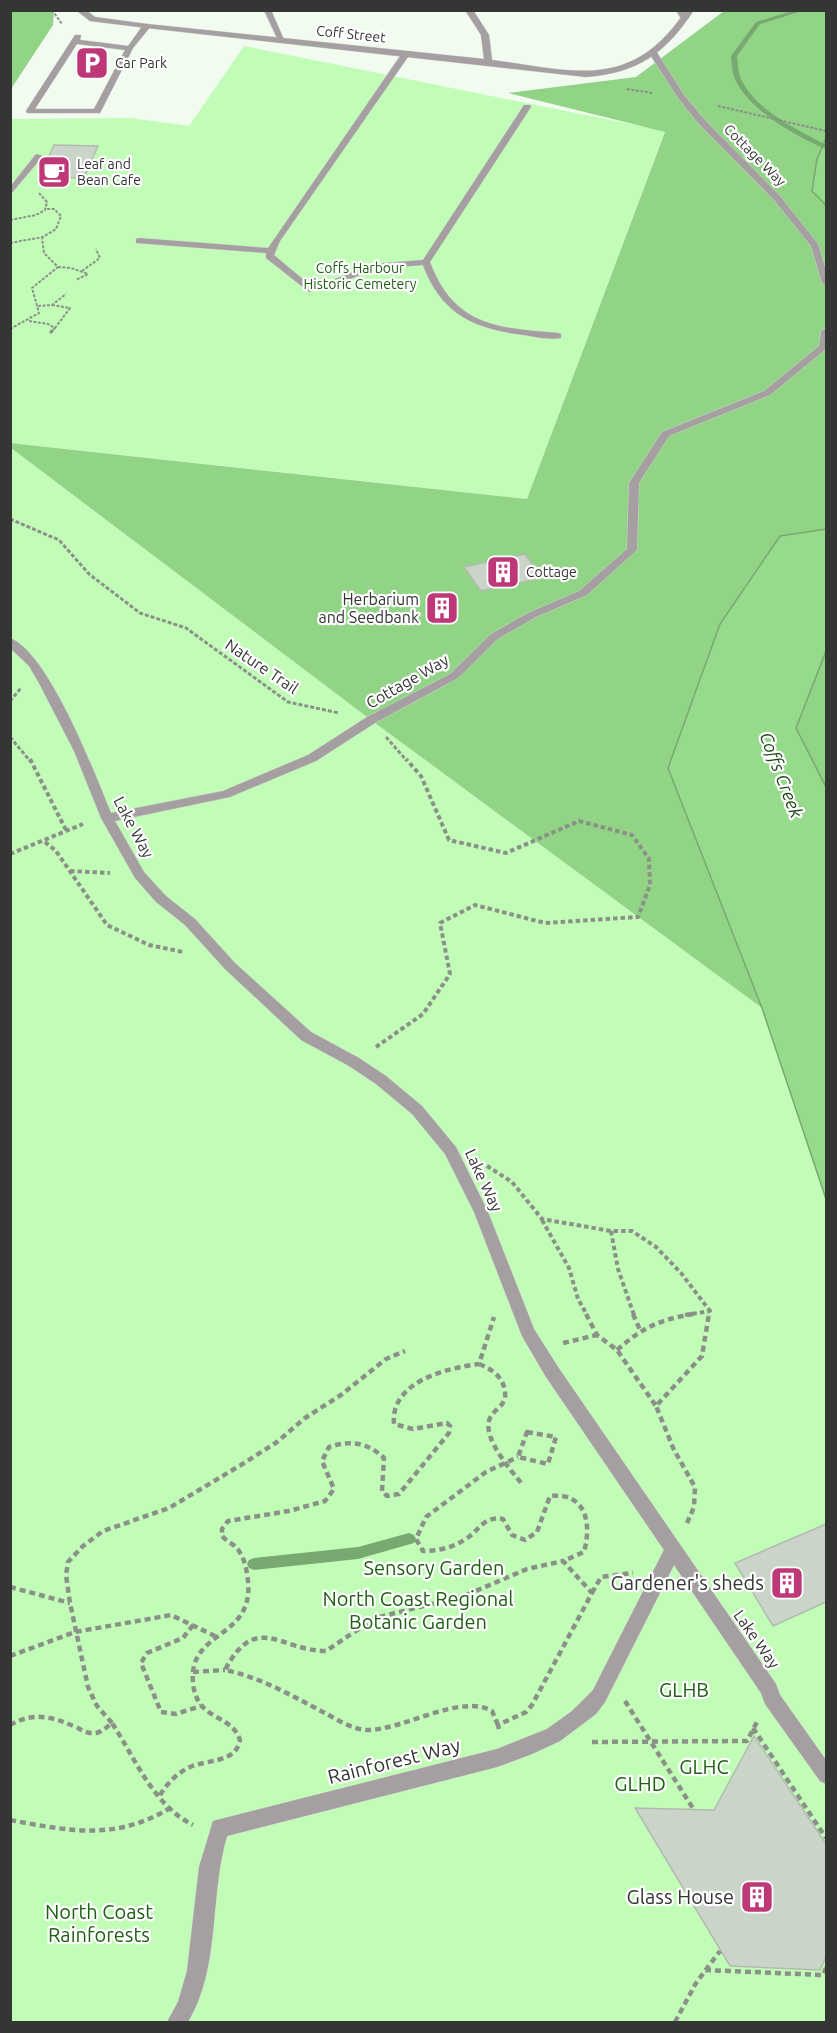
<svg xmlns="http://www.w3.org/2000/svg" width="837" height="2033" font-family="Ubuntu,sans-serif">
	<style>
		.green { fill: #c2fdb8 }
		.forest { fill: #91d486 }
		.water { fill: #96da8b; stroke: #78a970; stroke-width: 1.5 }
		.lines { fill: none; stroke-linecap: round; stroke-linejoin: round }
		.stream { fill: #78a970; fill-rule: evenodd }
		.building { fill: #cbd4c9; stroke: #b2bbb0; stroke-width: 1.5 }
		.service-casing { stroke: #cfd8cd; stroke-width: 1 }
		.minor-casing { stroke: #cfd8cd; stroke-width: 1 }
		.path-far3 { stroke: #8b9189; stroke-width: 2; stroke-dasharray: 3 1.5; stroke-linecap: butt }
		.path-far2 { stroke: #8b9189; stroke-width: 3; stroke-dasharray: 4 2; stroke-linecap: butt }
		.path-far1 { stroke: #8b9189; stroke-width: 4; stroke-dasharray: 4.5 3; stroke-linecap: butt }
		.path { stroke: #8b9189; stroke-width: 4.5; stroke-dasharray: 6 4; stroke-linecap: butt }
		.service { fill: #a59fa1; fill-rule: evenodd }
		.minor { fill: #a59fa1; fill-rule: evenodd }
		.labels { text-anchor: middle; stroke-width: 4.5; stroke-linejoin: round; paint-order: stroke }
		.far-street-label { font-size: 14px; fill: #333632; stroke: #fff }
		.far-poi-label { font-size: 14px; fill: #333632; stroke: #fff; text-anchor: start }
		.far-park-label { font-size: 14px; fill: #1f5f14; stroke: #fff }
		.poi-label { font-size: 16px; fill: #333632; stroke: #fff; text-anchor: end }
		.street-label { font-size: 16px; fill: #333632; stroke: #fff }
		.water-label { font-size: 18px; font-style: italic; fill: #1c4814; stroke: #fff }
		.near-park-label { font-size: 20px; fill: #1f5f14; stroke: #fff }
		.near-poi-label { font-size: 20px; fill: #333632; stroke: #fff; text-anchor: end }
		.near-street-label { font-size: 20px; fill: #333632; stroke: #fff }
	</style>
	<rect width="100%" height="100%" fill="#f1fbef"/>
	<path class="green" d="M244,46L665,131L527,499L11,443V119L130,118L189,126Z
		M11,448L371,720L762,1008L826,1199V2022H11Z"/>
	<path class="forest" d="M11,10L54,11L53,25L11,89Z
		M724,11H826V529L780,536L720,624L668,768L762,1008L371,720L11,448L10,443L527,499L665,132L508,93L636,77Z
		M826,651V789L796,728Z"/>
	<path class="water" d="M826,138V205L812,191L817,159Z
		M826,529V651L796,728L826,787V1199L762,1008L668,768L720,624L780,536Z"/>
	<g class="lines">
		<path class="stream" d="M795,10H805L760,24L737,56C738,64 738,72 741,79C756,111 797,129 826,145V149C796,137 748,109 735,79C732,72 732,64 731,56L756,22Z
			M409,1533L414,1535L416,1539L414,1543L358,1559L254,1570L249,1568L247,1564L249,1560L254,1558L358,1547Z"/>
	</g>
	<path class="building" d="M54,145L98,146L84,178L39,177Z
		M525,554L542,578L481,591L464,567Z
		M826,1524V1602L773,1626L735,1563Z
		M754,1736L826,1844V1957L820,1970L730,1966L635,1808L714,1810Z"/>
	<g class="lines">
		<defs>
			<path id="service" d="M264,10H271L285,42L278,40Z
				M676,10H683L689,18L682,20Z
				M144,24L151,26L133,48L100,113H27L26,111L75,35H81L80,40L128,46ZM77,44L125,50L94,109H35Z
				M650,51H656L684,95L704,119L780,196L818,244L826,270V286L822,283L811,246L774,200L698,123L678,98L649,53Z
				M403,52L410,54L280,241L274,255L311,286L335,279L372,264L423,260L524,105H530L531,107L430,262C454,326 497,328 558,333L561,334V338C549,340 536,337 524,335C474,329 441,314 423,265L374,269L341,283L309,292L266,258V253L136,243V239L139,238L268,248Z
				M36,154L43,156L10,195V187Z
				M826,328V349L770,395L669,436L639,483L637,550L587,595L536,617L499,638L458,678L375,723L316,761L230,797L115,821L144,872L166,896L195,919L235,963L311,1032L359,1058L386,1076L422,1106L456,1147L488,1212L534,1329L558,1367L776,1684L780,1695L826,1760V1784L820,1781L765,1704L761,1693L674,1565L605,1702L596,1714L560,1741L532,1754L497,1767L227,1836C209,1896 221,1967 188,2022H167L178,2002L187,1971L199,1867L213,1821L497,1749L547,1729L572,1711L593,1690L664,1550L546,1377L522,1336L474,1212L445,1154L412,1114L376,1084L349,1066L301,1040L225,969L185,925L156,902L135,878L101,818L74,751L40,685L29,666L10,648V638C49,653 95,774 111,813L223,791L308,755L367,717L450,674L491,634L528,613L579,591L627,549L629,483L662,432L764,391L819,346L821,331Z"/>
			<path id="minor" d="M76,10H86L95,17L147,24L484,59L481,35L465,10H473L489,35L492,60C574,71 632,92 686,10H694C666,53 638,73 586,77L147,28L90,21Z"/>
		</defs>
		<use href="#service" class="service-casing"/>
		<use href="#minor" class="minor-casing"/>
		<path class="path-far3" d="M52,10L62,24
			M627,89L652,93
			M718,106L826,131
			M10,220L36,215L45,210L47,202L38,192
			M10,243L43,237L56,229L61,216L54,209H46
			M58,267L71,268L88,274L76,280
			M82,271L100,258L96,249
			M52,305L70,308L55,328
			M38,306L52,305L66,294
			M29,321L48,324L55,328L51,332
			M10,329L39,313L32,288L58,267L44,253L42,238"/>
		<path class="path-far2" d="M50,333L53,330
			M10,519L59,540L89,574L140,613L186,628L288,702L339,713
			M10,701L21,688
			M10,737L30,761
			M386,737L407,761"/>
		<path class="path-far1" d="M30,759L67,832
			M45,842L56,851L107,925L149,945L183,952
			M10,854L83,824
			M70,871L110,873
			M376,1047L423,1014L450,974L440,923L475,905L545,923L638,917L650,885L649,859L632,835L579,821L506,853L449,840L421,776L406,759
			M487,1166L512,1182L542,1219L611,1231H632L656,1247L681,1273L710,1311L709,1315
			M542,1220L569,1268L578,1299L587,1315
			M611,1231L618,1269L634,1315
			M685,1315L710,1311"/>
		<path class="path" d="M586,1314L597,1335L617,1350L656,1406
			M633,1314L640,1330
			M563,1343L597,1335
			M617,1350C643,1327 659,1320 693,1314
			M479,1364C495,1370 507,1381 505,1399C502,1407 494,1410 490,1418C481,1437 511,1470 522,1484
			M527,1432L556,1437L548,1464L518,1457Z
			M687,1523L694,1507L695,1487L674,1450L656,1406L702,1356L709,1314
			M10,1587L70,1603
			M592,1593L601,1577L633,1573
			M193,1625L183,1638L147,1653L141,1663L161,1712L176,1714L201,1706
			M10,1656L75,1632L171,1615L215,1636
			M193,1672L225,1670
			M625,1701L694,1810
			M112,1723L97,1706L88,1687L70,1603L66,1575L68,1562L83,1546L103,1531L169,1508L241,1465L277,1442L305,1418L341,1395L386,1359L405,1351
			M10,1725C35,1711 53,1717 78,1728C83,1731 89,1734 96,1733C102,1732 107,1727 112,1723C135,1758 153,1805 193,1825
			M498,1725L492,1711C461,1693 403,1730 368,1730C352,1730 335,1718 321,1711C291,1695 259,1677 225,1670C256,1611 281,1651 326,1651L375,1618L464,1596L527,1569L563,1561
			M753,1728L826,1838
			M499,1729L498,1725L526,1712L532,1705L592,1593L563,1561L584,1552C592,1523 586,1492 550,1496L537,1532L525,1540L512,1535L503,1519C483,1515 479,1532 464,1540C452,1548 437,1551 423,1551L416,1539L426,1517L486,1472L518,1457
			M592,1742L747,1741L757,1722
			M160,1795C167,1784 176,1774 188,1768C205,1759 236,1764 240,1740C230,1712 197,1722 193,1683C188,1629 254,1640 248,1581C247,1571 245,1560 239,1551C235,1544 227,1542 222,1536V1529L228,1521L289,1511L325,1501L334,1489L322,1461L329,1447C351,1440 367,1442 384,1458L382,1491L387,1496L399,1494L449,1433L450,1426L447,1423L413,1429L394,1424C390,1382 446,1368 479,1364L494,1317
			M10,1820C69,1831 116,1841 170,1808
			M705,1970L823,1975L826,1968
			M675,2022L696,1983L720,1951"/>
		<use href="#service" class="service"/>
		<use href="#minor" class="minor"/>
	</g>
	<defs>
		<symbol id="parking-square" viewBox="-11 -11 22 22"><rect x="-9" y="-9" width="18" height="18" rx="4" fill="#be3776" stroke="#fff"/><path d="M-3.5-5.5H1a3.5 3.5 0 0 1 0 7H-1V5.5H-3.5ZM-1-3.4V-.6H.8a1.4 1.4 0 0 0 0-2.8Z" fill="#fff"/></symbol>
		<symbol id="cafe-square" viewBox="-11 -11 22 22"><rect x="-9" y="-9" width="18" height="18" rx="4" fill="#be3776" stroke="#fff"/><path d="M-5.5-4.5H6V0H3Q3 3.5 0 3.5H-2.5Q-5.5 3.5-5.5 0ZM3-3.2v2h1.7v-2ZM-6 4.5H4V6H-6Z" fill="#fff"/></symbol>
		<symbol id="building-square" viewBox="-11 -11 22 22"><rect x="-9" y="-9" width="18" height="18" rx="4" fill="#be3776" stroke="#fff"/><path d="M-4-6H4V6H1V3H-1V6H-4ZM-2.5-4.3h1.7v1.8h-1.7ZM.8-4.3h1.7v1.8H.8ZM-2.5-1h1.7V.8h-1.7ZM.8-1h1.7V.8H.8Z" fill="#fff"/></symbol>
	</defs>
	<g fill-rule="evenodd">
		<use href="#parking-square" x="73" y="44" width="38" height="38"/>
		<use href="#cafe-square" x="35" y="153" width="38" height="38"/>
		<use href="#building-square" x="484" y="553" width="38" height="38"/>
		<use href="#building-square" x="423" y="589" width="38" height="38"/>
		<use href="#building-square" x="768" y="1564" width="38" height="38"/>
		<use href="#building-square" x="738" y="1878" width="38" height="38"/>
	</g>
	<g class="labels">
		<g class="far-street-label">
			<text transform="translate(351 34) rotate(6)" y="5">Coff Street</text>
			<text transform="translate(755 155) rotate(45)" y="5">Cottage Way</text>
		</g>
		<g class="far-poi-label">
			<text x="115" y="68">Car Park</text>
			<text x="77" y="169">Leaf and<tspan x="77" dy="16">Bean Cafe</tspan></text>
			<text x="526" y="577">Cottage</text>
		</g>
		<g class="far-park-label">
			<text x="360" y="273">Coffs Harbour<tspan x="360" dy="16">Historic Cemetery</tspan></text>
		</g>
		<g class="poi-label">
			<text x="419" y="605">Herbarium<tspan x="419" dy="18">and Seedbank</tspan></text>
		</g>
		<g class="street-label">
			<text transform="translate(262 666) rotate(34)" y="6">Nature Trail</text>
			<text transform="translate(407 681) rotate(-30)" y="6">Cottage Way</text>
			<text transform="translate(134 827) rotate(62)" y="6">Lake Way</text>
			<text transform="translate(484 1180) rotate(65)" y="6">Lake Way</text>
			<text transform="translate(757 1639) rotate(55)" y="6">Lake Way</text>
		</g>
		<g class="water-label">
			<text transform="translate(781 775) rotate(69)" y="6">Coffs Creek</text>
		</g>
		<g class="near-park-label">
			<text x="434" y="1575">Sensory Garden</text>
			<text x="418" y="1606">North Coast Regional<tspan x="418" dy="23">Botanic Garden</tspan></text>
			<text x="684" y="1697">GLHB</text>
			<text x="704" y="1774">GLHC</text>
			<text x="640" y="1791">GLHD</text>
			<text x="99" y="1919">North Coast<tspan x="99" dy="23">Rainforests</tspan></text>
		</g>
		<g class="near-poi-label">
			<text x="764" y="1590">Gardener's sheds</text>
			<text x="734" y="1904">Glass House</text>
		</g>
		<g class="near-street-label">
			<text transform="translate(394 1761) rotate(-14)" y="7">Rainforest Way</text>
		</g>
	</g>
	<rect width="837" height="2033" fill="none" stroke="#333632" stroke-width="24"/>
</svg>
